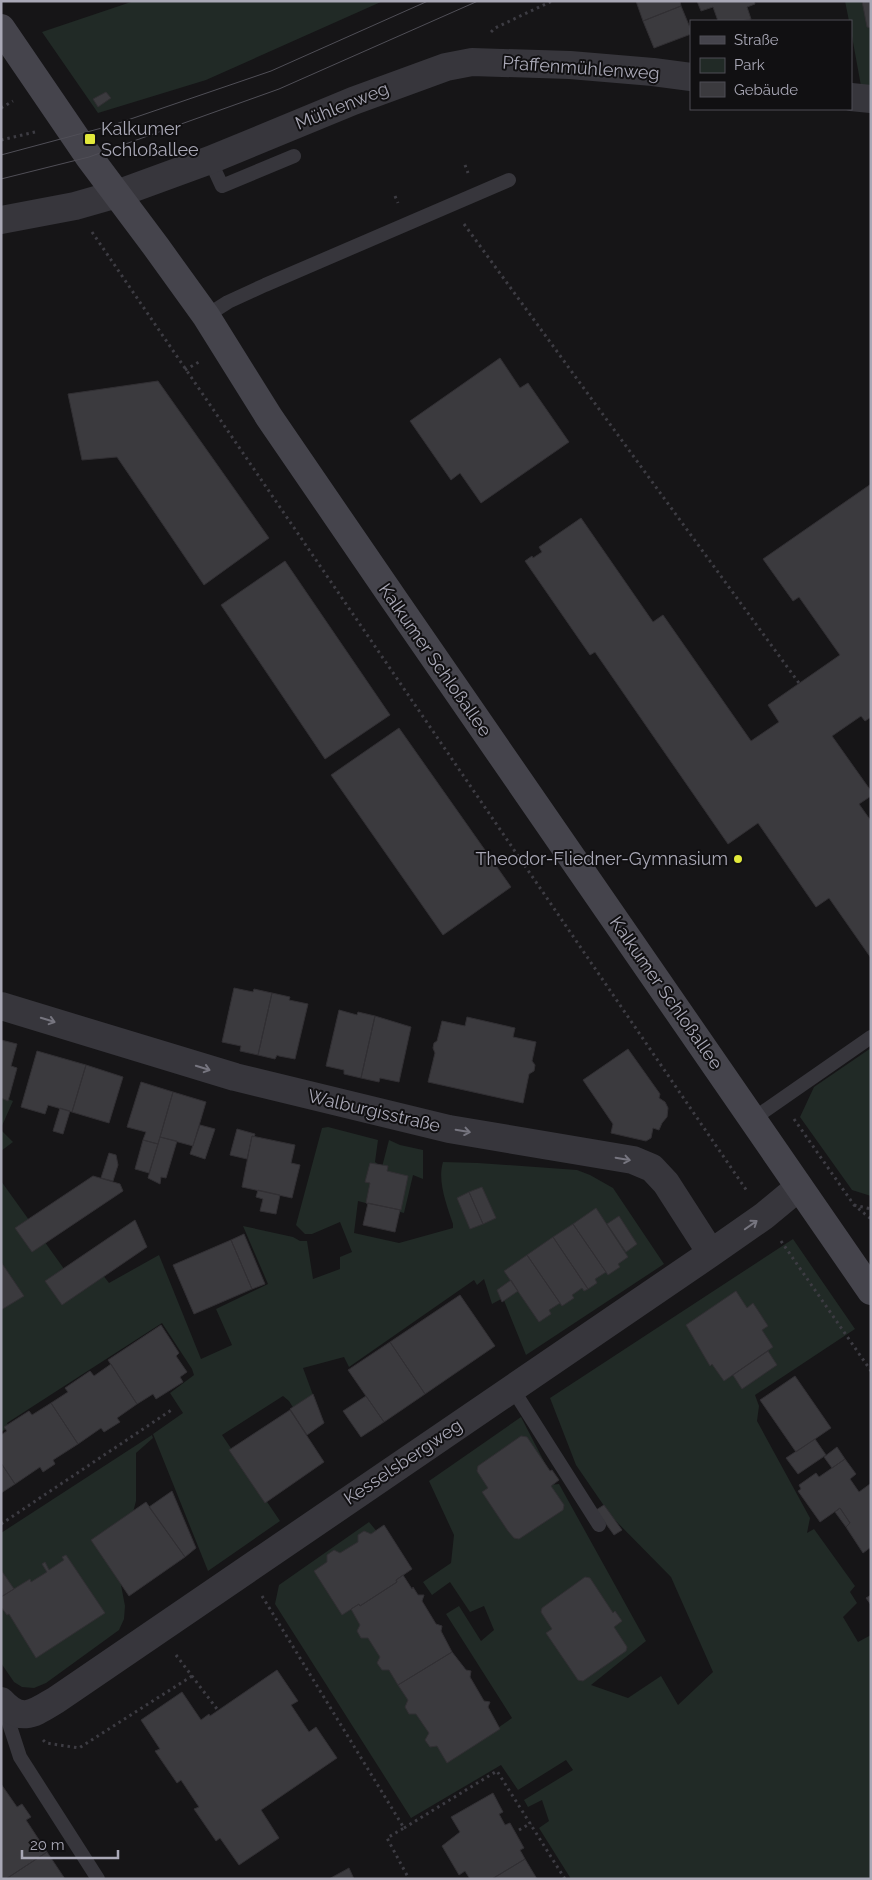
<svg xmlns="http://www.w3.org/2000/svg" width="872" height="1880" font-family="Raleway,sans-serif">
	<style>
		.green { fill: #212a26 }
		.building { fill: #3b3a3e; stroke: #312f33 }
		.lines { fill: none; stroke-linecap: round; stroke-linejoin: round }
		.path { stroke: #3d3c43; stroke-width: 3; stroke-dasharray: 2.5 4; stroke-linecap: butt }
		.lane { stroke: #37363c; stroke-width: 14 }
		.street { stroke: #37363c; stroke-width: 28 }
		.secondary { stroke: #45444c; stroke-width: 28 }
		.tram { stroke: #504f57; stroke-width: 1 }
		.oneway { stroke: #76757f }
		.poi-dot { fill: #e2e93b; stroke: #111012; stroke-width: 2 }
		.labels { text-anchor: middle; stroke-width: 4; stroke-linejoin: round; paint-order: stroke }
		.street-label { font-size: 18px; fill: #a9a8b6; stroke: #111012 }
		.poi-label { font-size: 18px; fill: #a9a8b6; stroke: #111012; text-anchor: start }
	</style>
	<rect width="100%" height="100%" fill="#161517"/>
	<path class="green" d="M134,1H383L206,80L98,113L42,32Z
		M845,1H871V88L861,86L851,31V21H849Z
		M871,1048V1196L852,1190L800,1117L814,1087Z
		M1,1096L13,1101L1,1128Z
		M328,1127L378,1140L375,1162L382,1167L389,1140L400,1145L423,1150V1179L413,1175L404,1213L358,1201L354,1233L399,1243L453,1228V1224C447,1206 437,1181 443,1162L478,1163L577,1170L590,1175L613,1188L664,1264L526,1355L503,1298L492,1304L484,1279L477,1285L474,1280L349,1367L344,1357L303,1368L313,1395L294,1409L289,1401L283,1396L222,1435L280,1521L208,1571L153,1434L183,1413L170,1393L194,1375L192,1369L162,1323L7,1423L9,1427L1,1432V1181L67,1273L96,1266L109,1283L159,1255L201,1359L232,1345L216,1309L268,1284L243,1226L293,1237L300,1241H307L313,1279L340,1269V1257L352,1252L340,1222L312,1234H305L296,1225L322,1128Z
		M1,1130L13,1142L1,1151Z
		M793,1239L855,1329L755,1395L759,1406L757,1421L810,1518L807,1533L814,1529L855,1586L850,1592L857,1603L843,1617L858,1642L871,1635V1879H571L539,1828L549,1821L542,1800L528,1807L524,1800L573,1770L566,1760L518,1790L501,1765L411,1818L275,1604L279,1585L369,1522L379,1534L450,1761L512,1718L446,1614L459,1606L481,1641L494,1630L484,1606L470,1612L450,1582L432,1595L423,1582L451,1563L454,1535L429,1481L521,1417L549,1471V1485L559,1484L646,1641L591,1685L628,1698L661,1676L678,1705L713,1672L671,1577L611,1516L576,1465L550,1398Z
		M152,1435L153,1438L136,1453V1501L118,1569L125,1606L124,1619L119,1630L46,1683L34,1688L22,1687L14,1682L1,1663V1533Z"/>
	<path class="building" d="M636,1H680L681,6L643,21Z
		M697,1H754L755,4L747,7L751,19L741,21H718L713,7L701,11Z
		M862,1H871V28L867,27Z
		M681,6L691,30V34L654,48L643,21Z
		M106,92L111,98L98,107L93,99Z
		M500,358L520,388L528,383L569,442L481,503L460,473L451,480L410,421Z
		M158,381L269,538L204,585L117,457L82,460L68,394Z
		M871,484V717L865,721L861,716L832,736L871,791V796L859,804L871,821V958L829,898L816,907L758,823L728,844L595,652L590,655L525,561L532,556L533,558L542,552L539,547L581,518L653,622L663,615L751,741L779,722L768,705L840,655L799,597L793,601L763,559Z
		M285,561L390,715L325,759L221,605Z
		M399,728L511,887L443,935L331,775Z
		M234,988L253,992L254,989L272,993L258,1055L240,1051L241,1046L222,1042Z
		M272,993L290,997L289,1000L308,1004L295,1059L279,1056L277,1055L275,1059L258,1055Z
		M339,1010L357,1015L358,1012L375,1016L361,1078L344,1074V1070L326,1066Z
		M375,1016L411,1027L399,1082L380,1078L379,1082L361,1078Z
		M467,1017L515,1028L513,1037L536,1042L532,1061L535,1065L534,1071L529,1074L523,1103L428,1082L435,1053L433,1048L434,1043L437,1041L442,1021L465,1026Z
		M1,1040L17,1044L11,1066L17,1068L8,1101L1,1098Z
		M628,1049L660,1094L659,1098L665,1102L668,1108L667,1117L662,1123L659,1130L653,1128L651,1138L646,1141L611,1133L613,1124L583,1080Z
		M37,1051L86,1065L72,1112L48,1105L45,1114L21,1107Z
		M86,1065L123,1077L109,1123L72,1112Z
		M141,1082L173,1092L158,1144L143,1140L146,1132L127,1127Z
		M173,1092L206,1102L193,1146L160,1137Z
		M60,1108L70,1111L63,1134L53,1131Z
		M200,1125L215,1129L205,1159L190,1154Z
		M237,1129L255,1134L254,1137L252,1136L247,1159L230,1155Z
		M252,1136L295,1145L291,1163L300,1165L292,1198L242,1187Z
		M160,1137L177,1141L166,1178L161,1177L160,1184L148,1178Z
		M143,1140L158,1144L149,1173L135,1169Z
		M109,1153L116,1155L118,1165L113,1181L101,1178Z
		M370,1163L388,1166L387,1171L408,1176L401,1210L366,1203L370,1183L365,1182Z
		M93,1176L120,1184L123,1191L32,1252L15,1228Z
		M482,1187L496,1218L483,1224L469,1192Z
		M258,1190L280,1195L276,1214L260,1211L263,1199L256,1197Z
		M469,1192L483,1224L470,1229L457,1198Z
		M368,1203L400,1210L395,1232L363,1225Z
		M596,1208L628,1257L618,1264L620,1267L608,1275L573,1224Z
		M619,1216L637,1244L626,1252L607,1224Z
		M135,1220L147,1247L62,1305L45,1281Z
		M573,1224L606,1272L595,1279L597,1283L588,1289L553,1237Z
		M244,1234L265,1284L252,1289L231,1240Z
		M553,1237L588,1289L584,1291L582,1288L572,1295L574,1298L562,1306L527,1255Z
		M231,1240L252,1289L194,1314L173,1265Z
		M527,1255L560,1303L549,1310L551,1314L539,1322L504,1271Z
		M1,1262L24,1296L1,1310Z
		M511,1280L518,1291L502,1302L497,1290Z
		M736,1291L747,1308L753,1303L768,1326L762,1330L773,1347L724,1381L712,1364L710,1366L686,1325Z
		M460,1295L495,1346L425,1394L390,1342Z
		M161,1325L179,1353L176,1356L187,1372L180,1377L183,1382L156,1399L153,1394L137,1404L108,1360Z
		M390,1342L425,1394L384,1422L348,1370Z
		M768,1351L777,1365L742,1389L733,1375Z
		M111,1364L137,1404L117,1418L120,1422L104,1432L101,1428L78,1444L51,1403L68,1392L65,1388L90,1371L94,1376Z
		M795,1376L831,1428L796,1452L760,1400Z
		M313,1394L324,1423L307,1435L290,1409Z
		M366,1396L384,1422L361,1437L343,1411Z
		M51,1403L78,1444L53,1460L55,1464L43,1472L40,1467L15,1484L1,1463V1435L7,1431L4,1427L29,1411L32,1415Z
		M290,1410L324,1462L265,1503L229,1450Z
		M521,1436L527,1437L550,1471L552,1470L559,1480L551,1486L564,1505L563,1510L519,1539L514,1538L508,1531L482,1492L488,1488L477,1471L478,1466Z
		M815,1439L826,1455L798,1474L786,1458Z
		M837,1447L845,1459L832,1468L824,1457Z
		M845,1459L856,1474L850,1479L859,1492L870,1484L871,1486V1547L863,1553L846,1527L850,1523L840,1508L820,1522L798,1491L801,1489L799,1485L816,1473L819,1477Z
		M1,1463L15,1484L1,1493Z
		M172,1491L196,1548L185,1557L149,1507Z
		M146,1502L185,1557L129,1596L91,1540Z
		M604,1505L622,1530L614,1535L596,1510Z
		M840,1508L850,1523L846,1527L835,1512Z
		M384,1525L412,1569L396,1580L397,1582L360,1606L359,1604L342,1615L314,1571L327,1562V1555L334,1550L340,1553L358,1542V1535L364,1531L371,1534Z
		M66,1555L105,1613L36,1658L9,1614L7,1615L1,1607V1597L30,1579L31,1582L47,1572L42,1564L45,1562L49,1570L64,1560L62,1557Z
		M1,1570L14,1589L1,1597Z
		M403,1575L412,1589L413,1587L418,1595H424L422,1601L436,1624L442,1626L441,1631L452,1652L398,1685L389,1670H382L377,1663L380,1657L368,1638H361L357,1631L360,1625L351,1609L359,1604L360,1606L397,1582L396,1580Z
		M585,1577L590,1578L613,1613L615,1611L622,1621L614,1627L627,1647L626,1651L583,1681L578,1680L546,1633L552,1629L541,1612L542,1608Z
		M871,1595V1605L866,1598Z
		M452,1652L466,1670L471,1671L470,1677L484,1701L490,1702L488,1707L500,1729L447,1763L437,1746L430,1747L425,1740L429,1733L416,1714H409L405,1707L408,1700L398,1685Z
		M277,1670L298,1701L291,1705L309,1732L316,1727L337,1758L261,1810L279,1838L239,1865L220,1838L216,1841L194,1809L199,1807L181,1780L177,1783L155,1751L160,1749L141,1720L182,1692L201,1720L209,1714L210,1716Z
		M1,1784L17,1807L22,1804L31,1817L26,1820L47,1852L6,1879H1Z
		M493,1793L503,1812L499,1814L505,1825L510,1823L524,1848L520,1850L525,1859L492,1879H470L465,1871L459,1875L442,1846L460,1832L451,1817Z
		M47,1852L65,1879H6Z
		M525,1859L537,1879H492Z
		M349,1868L354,1879H329Z"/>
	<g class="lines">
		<path class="path" d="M491,32L495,28L552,1
			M1,108L13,101
			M1,140L35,132
			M465,165L468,173
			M395,196L398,203
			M464,224L799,683
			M92,232L747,1191
			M185,370L199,362
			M794,1119L854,1205L871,1219
			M854,1205L871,1209
			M781,1241L871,1371
			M1,1524L173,1409
			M262,1596L404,1828L387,1838L409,1879
			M176,1655L217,1709
			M43,1740L46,1743L79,1748L192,1676
			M404,1828L497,1771L565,1879
			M519,1830L531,1823"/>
		<path class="lane" d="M210,160L222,186L294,156
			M206,316L228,302L265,285L509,180
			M753,1119L871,1037
			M512,1388L599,1525
			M4,1708L20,1757L98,1879"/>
		<path class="street" d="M851,97L871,99
			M1,220L75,206L117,194L210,160L353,101L446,67L472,62L570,65L653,72L691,77
			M1,1006L235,1077L449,1129L633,1160L652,1168L666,1183L711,1253
			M1,1701C22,1724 34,1713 56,1700L711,1253L764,1216L799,1187"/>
		<path class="secondary" d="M1,28L89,157L157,248L206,316L269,417L395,601L871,1291"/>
		<path class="tram" d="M1,155L113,125L271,71L428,1
			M1,179L89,157L279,89L478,1"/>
	</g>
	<defs><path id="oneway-shaft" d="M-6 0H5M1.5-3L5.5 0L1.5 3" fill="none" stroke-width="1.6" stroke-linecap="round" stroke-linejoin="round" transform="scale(1.25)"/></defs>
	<g class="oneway">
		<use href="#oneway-shaft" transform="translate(48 1020) rotate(17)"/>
		<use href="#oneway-shaft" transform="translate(203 1068) rotate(17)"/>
		<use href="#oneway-shaft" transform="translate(463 1131) rotate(10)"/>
		<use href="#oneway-shaft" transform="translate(623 1159) rotate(10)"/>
		<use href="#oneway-shaft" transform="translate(751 1225) rotate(-35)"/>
	</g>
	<g class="poi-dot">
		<rect x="84" y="133" width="12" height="12" rx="2.5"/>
		<circle cx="738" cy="859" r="5"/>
	</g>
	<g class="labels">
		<g class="street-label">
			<text transform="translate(581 68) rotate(4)" y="6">Pfaffenmühlenweg</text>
			<text transform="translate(342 106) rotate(-22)" y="6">Mühlenweg</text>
			<text transform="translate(435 660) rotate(55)" y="6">Kalkumer Schloßallee</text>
			<text transform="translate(666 993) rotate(55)" y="6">Kalkumer Schloßallee</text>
			<text transform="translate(374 1111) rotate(13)" y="6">Walburgisstraße</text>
			<text transform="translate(403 1462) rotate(-34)" y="6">Kesselsbergweg</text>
		</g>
		<g class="poi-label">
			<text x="101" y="135">Kalkumer<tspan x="101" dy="21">Schloßallee</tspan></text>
			<text x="728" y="865" text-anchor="end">Theodor-Fliedner-Gymnasium</text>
		</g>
	</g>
	<rect width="872" height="1880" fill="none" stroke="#a9a8b6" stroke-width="5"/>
	<rect x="690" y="20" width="162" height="90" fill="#111012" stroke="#4e4d54"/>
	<rect x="700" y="36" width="25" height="8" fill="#45444c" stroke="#4e4d54"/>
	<text x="734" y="45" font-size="15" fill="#a9a8b6">Straße</text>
	<rect x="700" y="58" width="25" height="15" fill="#212a26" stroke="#4e4d54"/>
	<text x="734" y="70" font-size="15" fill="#a9a8b6">Park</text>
	<rect x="700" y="82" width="25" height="15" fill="#3b3a3e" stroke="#4e4d54"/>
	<text x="734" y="95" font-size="15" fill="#a9a8b6">Gebäude</text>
	<path d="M22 1850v8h96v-8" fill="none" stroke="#a9a8b6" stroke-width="2.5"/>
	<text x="30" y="1850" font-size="15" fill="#a9a8b6" stroke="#111012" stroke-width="4" paint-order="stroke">20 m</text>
</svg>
